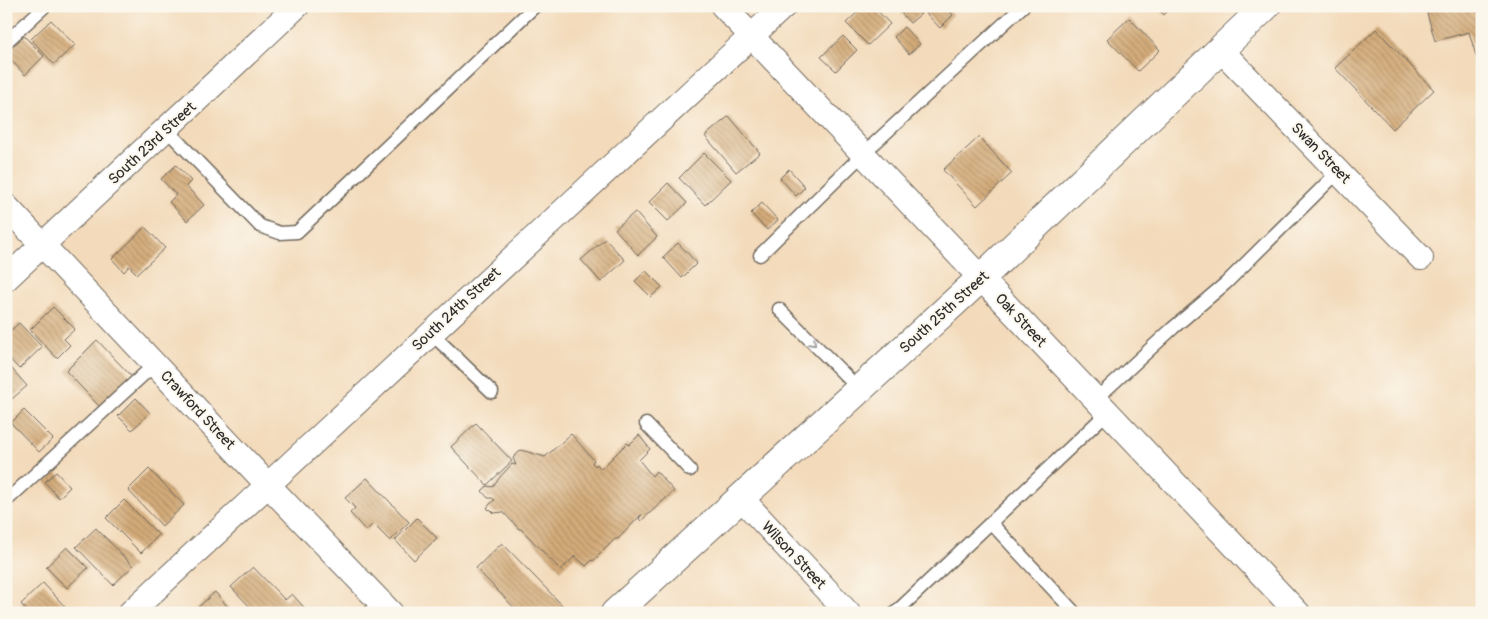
<svg xmlns="http://www.w3.org/2000/svg" width="1488" height="619" font-family="Pangolin,sans-serif">
	<style>
		.building { fill: url(#building-back-hatch) }
		.lines { fill: none; stroke-linecap: round; stroke-linejoin: round }
		.lane-casing { stroke: #71685d; stroke-width: 15 }
		.street-casing { stroke: #71685d; stroke-width: 26 }
		.secondary-casing { stroke: #71685d; stroke-width: 30 }
		.lane { stroke: #fff; stroke-width: 12 }
		.street { stroke: #fff; stroke-width: 24 }
		.secondary { stroke: #fff; stroke-width: 28 }
		.oneway { stroke: #a0a0a0 }
		.labels { text-anchor: middle; stroke-width: 4; stroke-linejoin: round; paint-order: stroke }
		.street-label { font-size: 15px; fill: #2b2b2b; stroke: #fbf7ec }
	</style>
	<defs>
		<pattern id="building-back-hatch" width="6" height="6" patternUnits="userSpaceOnUse" patternTransform="scale(1.25)"><rect width="6" height="6" fill="#d4ac7a"/><path d="M-1 5l2 2M0 0l6 6M5-1l2 2" fill="none" stroke="#ac8c64"/></pattern>
	</defs>
	<rect width="100%" height="100%" fill="#fbf7ec"/>
	<filter id="ink" filterUnits="userSpaceOnUse"><feTurbulence type="fractalNoise" baseFrequency=".02" numOctaves="2"/><feDisplacementMap in="SourceGraphic" scale="10" xChannelSelector="R" yChannelSelector="G"/><feConvolveMatrix kernelMatrix="1 2 1 2 8 2 1 2 1" color-interpolation-filters="sRGB"/></filter>
	<filter id="wash" filterUnits="userSpaceOnUse"><feTurbulence type="fractalNoise" baseFrequency=".0096" numOctaves="4" result="noise"/><feDisplacementMap in="SourceGraphic" scale="20" xChannelSelector="R" yChannelSelector="G"/><feGaussianBlur stdDeviation="1.12" result="paint"/><feColorMatrix in="noise" values="0 0 0 0 0 0 0 0 0 0 0 0 0 0 0 0 0 1.4 0 .05"/><feComposite in="paint" operator="in"/></filter>
	<g filter="url(#wash)">
		<rect width="100%" height="100%" fill="#f3daba"/>
		<g id="blocks">
			<path class="building" d="M864,6H873L890,24L868,45L846,23Z
				M895,6H914L921,14L910,23Z
				M931,6H945L953,15L940,28L925,12Z
				M1157,6H1173L1164,15Z
				M1425,6H1482V76L1469,32L1435,41Z
				M1129,18L1160,50L1138,71L1107,39Z
				M51,20L75,45L54,64L31,39Z
				M904,27L920,44L909,54L894,37Z
				M1376,29L1434,90L1393,129L1335,68Z
				M24,36L44,56L25,75L6,55V53Z
				M843,36L857,50L836,71L821,57Z
				M729,116L760,153L736,172L705,136Z
				M979,137L1012,173L977,206L943,170Z
				M704,153L731,180L705,205L679,178Z
				M176,165L191,181L186,186L204,205L187,221L169,202L176,195L161,179Z
				M789,169L805,187L796,196L780,178Z
				M668,183L687,203L668,221L649,202Z
				M762,203L778,220L767,230L751,213Z
				M635,212L657,237L638,255L615,229Z
				M145,227L165,248L137,274L129,266L124,272L112,259Z
				M605,239L625,260L601,282L581,260Z
				M678,243L697,263L682,278L663,257Z
				M646,271L662,287L651,297L635,281Z
				M53,307L75,329L64,339L70,345L57,358L30,330Z
				M19,323L42,347L19,369L6,355V335Z
				M97,340L132,377L100,407L66,371Z
				M6,362L27,386L6,404Z
				M136,398L150,413L132,430L118,416Z
				M24,410L53,439L39,452L11,423Z
				M476,423L512,461L487,485L451,447Z
				M571,434L594,460L592,463L595,466L597,464L601,469L627,443L629,445L639,435L650,449L639,460L652,476L656,471L674,491L641,521L639,519L642,514L618,539H615L593,561L592,560L586,566L575,556L561,570L521,529H519L503,512L494,513L490,509L489,510L487,508L490,504L495,500L492,498H488L482,491L487,486L493,487L500,477L512,464L516,465L513,458L521,450L545,457Z
				M149,469L184,505L162,526L128,490Z
				M56,472L70,487L59,498L45,482Z
				M367,478L409,522L390,541L373,524L366,531L350,513L355,508L345,498Z
				M124,500L159,535L141,553L106,518Z
				M417,518L437,538L414,560L395,540Z
				M96,528L133,566L113,585L76,547Z
				M502,543L564,607L558,613H519L476,568Z
				M67,547L88,568L67,588L46,567Z
				M253,567L285,600L292,594L309,613H256L231,587Z
				M43,583L68,610L65,613H29L21,604Z
				M215,592L233,613H200L196,609Z"/>
		</g>
	</g>
	<g filter="url(#ink)">
		<use href="#blocks" fill-opacity="0" stroke="#71685d" stroke-width="1"/>
		<g class="lines">
			<defs>
				<path id="lane" d="M6,42L45,6
					M166,129L260,226L280,233L297,232L535,6
					M760,255L863,154L1023,6
					M779,309L859,389
					M431,333L492,392
					M1096,399L1173,328L1226,283L1338,172
					M646,424L690,470
					M6,501L155,364
					M991,523L1075,613
					M369,613L381,601
					M895,613L1108,412"/>
				<path id="street" d="M723,6L1298,613
					M1220,49L1421,258
					M6,206L267,484L391,613
					M6,279L297,6
					M740,497L848,613
					M130,613L784,6"/>
				<path id="secondary" d="M615,613L981,278L1266,6"/>
			</defs>
			<use href="#lane" class="lane-casing"/>
			<use href="#street" class="street-casing"/>
			<use href="#secondary" class="secondary-casing"/>
			<use href="#lane" class="lane"/>
			<use href="#street" class="street"/>
			<use href="#secondary" class="secondary"/>
		</g>
		<defs><path id="oneway-chevron" d="M-2-3.5L2.5 0L-2 3.5" fill="none" stroke-width="1.6" stroke-linecap="round" stroke-linejoin="round" transform="scale(1.25)"/></defs>
		<use class="oneway" href="#oneway-chevron" transform="translate(813 343) rotate(45)"/>
	</g>
	<g class="labels">
		<g class="street-label">
			<text transform="translate(152 143) rotate(-43)" y="5">South 23rd Street</text>
			<text transform="translate(1321 153) rotate(46)" y="5">Swan Street</text>
			<text transform="translate(456 309) rotate(-43)" y="5">South 24th Street</text>
			<text transform="translate(944 312) rotate(-42)" y="5">South 25th Street</text>
			<text transform="translate(1021 320) rotate(47)" y="5">Oak Street</text>
			<text transform="translate(198 410) rotate(47)" y="5">Crawford Street</text>
			<text transform="translate(794 555) rotate(47)" y="5">Wilson Street</text>
		</g>
	</g>
	<rect width="1488" height="619" fill="none" stroke="#fbf7ec" stroke-width="25"/>
</svg>
